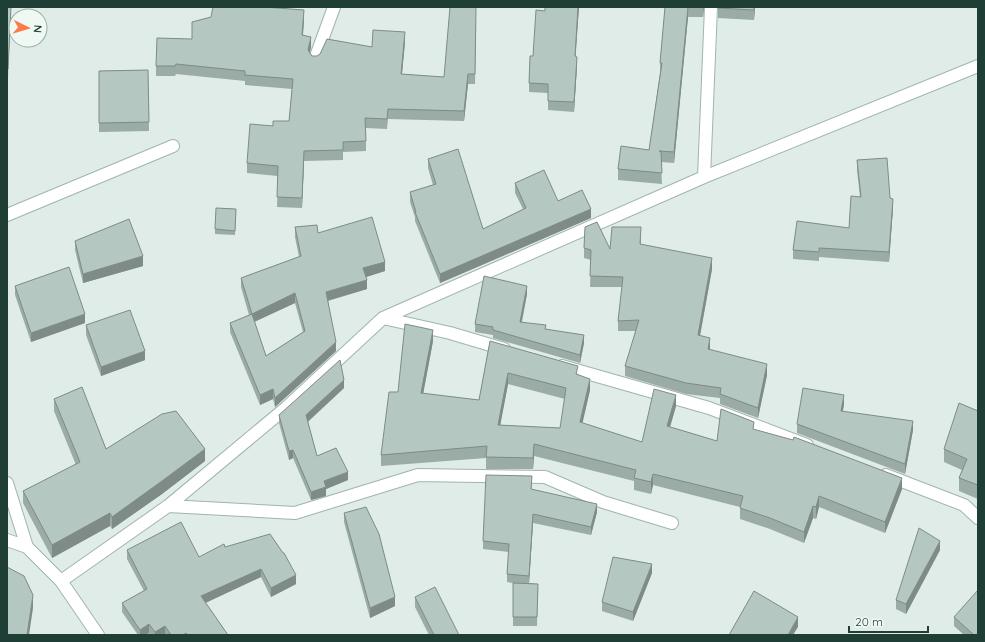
<svg xmlns="http://www.w3.org/2000/svg" width="985" height="642" font-family="Quicksand,sans-serif">
	<style>
		.lines { fill: none; stroke-linecap: round; stroke-linejoin: round }
		.street-casing { stroke: #a1b4ae; stroke-width: 14 }
		.street { stroke: #fff; stroke-width: 12 }
		.wall { fill: #9baba5; fill-rule: evenodd }
		.shaded-wall { fill: #7e8b86 }
		.building { fill: #b4c7c0; stroke: #7e8b86; fill-rule: evenodd }
	</style>
	<rect width="100%" height="100%" fill="#dfece7"/>
	<g class="lines">
		<defs>
			<path id="street" d="M315,59L334,7
				M704,177L711,7
				M7,215L173,146
				M383,318L450,333L504,349
				M562,366L709,408L807,445
				M886,475L964,505L978,518
				M7,483L27,547
				M168,506L295,513L418,475L545,477L603,502L672,523
				M7,540L27,547L61,581L98,635
				M61,581L168,506L287,407L383,318L704,177L978,66"/>
		</defs>
		<use href="#street" class="street-casing"/>
		<use href="#street" class="street"/>
	</g>
	<path class="wall" d="M7,7H11L8,78H7Z
		M545,7H579L575,56L577,66L574,112L548,110V93L529,92V83L533,56L545,11Z
		M665,7H704L703,17H688L674,163L661,162L662,184L618,180V169L649,150L660,73V63Z
		M718,7H755L754,20L718,18Z
		M211,17L304,20L303,36L311,47L310,53L312,56H317L372,47L405,42L402,74L444,77L476,23L475,84H468L464,121L388,119L387,129L366,128V151L343,152V160L304,161L302,208L277,207L278,176L247,173V163L273,126L289,121L292,89L245,85V81L176,74L175,76H156V66L192,39Z
		M148,70L149,131L99,132V71Z
		M428,159L483,229L523,209L515,193V183L558,201L591,218L440,283L415,221V217L410,202V192L433,185L428,168Z
		M857,160L890,198L893,208L889,262L819,257V261L793,259V250L849,228L860,197L857,170Z
		M236,209L235,235L215,234V229Z
		M295,227L318,233L385,271L366,277L367,289L328,301L336,351L275,407L273,399L260,405L230,332V323L249,315L241,287V278L299,257L295,237ZM295,303L303,332L266,356L254,322Z
		M641,238V244L712,269L700,336L710,348L709,350L767,375L758,418L720,404V398L686,394L625,376V366L636,331H618V321L622,287H590L591,260L584,258V248L610,249Z
		M75,241L143,266L83,283L75,250Z
		M15,286L85,323L31,342L15,295Z
		M527,294L522,322L546,329L584,343L580,363L493,338V335L475,332V324Z
		M86,325L145,360L101,376L86,335Z
		M433,341L423,394L479,400L490,341L578,374L590,390L582,423L642,442L676,406L670,427L717,441L754,430L902,489L885,533L819,507L816,519L813,518L804,543L770,529L740,519V507L653,485L651,494L634,490V481L534,456L533,469H486V458L381,466V455L398,392ZM508,384L565,399L560,428L500,425Z
		M344,388L308,422L317,456L348,480L326,489V496L311,500L293,458L289,460L279,423V415Z
		M54,399L106,449L205,461L162,494L112,529L110,526L52,558L23,503V491L76,465L54,411Z
		M844,405L842,411L913,430L905,474L797,433V424Z
		M978,411V499L959,491V478L962,470L944,462V449Z
		M532,484L531,490L597,512L591,535L533,523L529,583L538,584L537,626H513V583L507,582V574L509,552L483,549V541Z
		M344,513L395,606L370,618L344,522Z
		M225,547L296,584L271,597L261,577L205,603L228,635H150L149,633L146,635H138L122,612V603L144,591L127,559V550L199,557Z
		M940,550L906,614L896,609V600Z
		M652,573L633,621L602,611V602Z
		M415,597L459,635H429L415,607Z
		M954,617L978,635H964L954,626Z"/>
	<path class="shaded-wall" d="M578,7H579L575,65V56Z
		M688,7V17L674,163V152Z
		M703,7H704L703,17Z
		M754,7H755L754,20Z
		M304,10V20L302,45V35Z
		M405,32V42L401,84V74Z
		M311,37V47L308,60V50Z
		M577,57V66L574,112V102Z
		M468,74V84L464,121V111Z
		M304,151V161L302,208V198Z
		M893,199V208L889,262V252Z
		M591,209V218L440,283V274Z
		M143,256V266L83,283V274Z
		M712,258V269L698,346V335Z
		M385,262V271L363,278V268Z
		M367,280V289L326,301V292Z
		M527,286V294L520,329V322Z
		M295,293V303L252,323V314Z
		M85,314V323L31,342V333Z
		M433,330V341L421,405V393Z
		M584,335V343L580,363V355Z
		M710,338V348L708,360V349Z
		M336,342V351L275,407V398Z
		M145,351V360L101,376V367Z
		M767,364V375L758,418V408Z
		M508,373V384L498,437V425Z
		M590,379V390L580,434V422Z
		M344,380V388L306,423V415Z
		M273,389V399L260,405V395Z
		M676,395V406L667,437V426Z
		M844,395V405L841,421V411Z
		M913,421V430L905,474V464Z
		M534,444V456L533,469V458Z
		M205,449V461L162,494L112,529V517Z
		M293,450V458L289,460V451Z
		M348,472V480L326,489V496L311,500V492L324,481Z
		M653,474V485L651,494V482Z
		M902,478V489L885,533V522Z
		M819,496V507L816,519V507Z
		M597,504V512L591,535V527Z
		M813,506V518L804,543V532Z
		M110,513V526L52,558V545Z
		M533,514V523L529,584V576Z
		M940,541V550L906,614V604Z
		M652,564V573L633,621V612Z
		M261,569V577L201,605V596Z
		M296,575V584L271,597V588Z
		M33,595V608L29,635H27Z
		M395,597V606L370,618V608Z
		M798,617V627L793,635H788Z
		M149,624V633L146,635H140V630Z
		M165,626V635H155V632Z"/>
	<path class="building" d="M7,7H11L8,69H7Z
		M213,7H264L304,10L302,35L311,37L308,50L312,56H317L320,54L327,39L372,47L373,30L405,32L401,74L444,77L450,7H476L475,74H468L464,111L388,109L387,119L365,118L366,141L343,142V150L304,151L302,198L277,197L278,166L247,163L250,124L273,126V121H289L293,79L245,75V71L176,64L175,66H156L157,38L192,39V22L211,17Z
		M545,7H578L575,56L577,57L574,102L548,101V84L529,83L530,56H533L536,10L545,11Z
		M665,7H688L674,152L659,151H661L662,173L618,169L621,146L649,150L662,63H660Z
		M718,7H754V10L718,8Z
		M148,70L149,122L99,123V71Z
		M458,149L483,229L526,208L515,183L544,170L558,201L582,190L591,209L440,274L415,212H416L410,192L436,184L428,159Z
		M887,158L890,198L893,199L889,252L819,248V252L793,250L797,221L849,228L851,196L861,197L857,160Z
		M216,208L236,209L235,231L215,229Z
		M372,217L385,262L363,268L367,280L326,292L336,342L275,398L273,389L260,395L230,323L252,314L241,278L301,256L295,227L317,225L318,233ZM295,293L305,331L266,356L252,314Z
		M129,219L143,256L83,274L75,241Z
		M597,222L610,249L612,227H641L640,244L712,258L698,335L710,338L708,349L767,364L758,408L720,394L721,388L686,383L625,366L639,320L618,321L623,277L590,276L591,250L584,248L585,227Z
		M69,267L85,314L31,333L15,286Z
		M484,276L527,286L520,322L546,325L545,329L584,335L580,355L493,330V327L475,324Z
		M130,310L145,351L101,367L86,325Z
		M405,324L433,330L421,393L479,400L490,341L578,366L576,374L590,379L580,422L642,442L654,389L676,395L667,426L717,441L721,409L754,422L753,429L793,440L794,437L902,478L885,522L819,496L816,507L813,506L804,532L770,518L740,508L743,496L653,474L651,482L634,478L636,470L534,444L533,458L486,457L487,446L381,455L389,392H398ZM508,373L566,388L560,428L498,425Z
		M340,360L344,380L306,415L317,456L336,448L348,472L324,481L326,487L311,492L293,450L289,451L279,415Z
		M82,387L106,449L162,414L176,411L205,449L162,481L112,517L110,513L52,545L23,491L80,462L54,399Z
		M803,388L844,395L841,411L913,421L905,464L797,424Z
		M959,403L978,411V485L959,478L967,459L944,449Z
		M486,475L532,476L531,489L597,504L591,527L533,514L529,576L507,574L509,544L483,541Z
		M366,507L379,534L395,597L370,608L344,513Z
		M181,522L199,557L224,544L225,547L270,534L283,553H284L296,575L271,588L261,569L201,596L228,635H187L186,633L183,635H171L165,626L155,632L149,624L140,630L122,603L147,589L127,550Z
		M919,528L940,541L906,604L896,600Z
		M613,557L652,564L633,612L602,602Z
		M7,567L24,576L33,595L27,635H7Z
		M513,583L538,584L537,617H513Z
		M435,587L459,635H434L415,597Z
		M978,590V635H974L954,617Z
		M754,591L798,617L788,635H729Z"/>
	<rect width="985" height="642" fill="none" stroke="#1e3e36" stroke-width="16"/>
	<g transform="translate(28 28) rotate(95)"><circle r="19" fill="#f0f8f4" stroke="#9caea8"/>
	<path d="M0-3L7 15L0 10L-7 15Z" fill="#ff7a4a"/>
	<text y="-6" font-size="11" font-weight="bold" text-anchor="middle" fill="#1e3e36">N</text>
	</g>
	<path d="M849 626v6h79v-6" fill="none" stroke="#1e3e36" stroke-width="2"/>
	<text x="855" y="626" font-size="12" fill="#1e3e36" stroke="#f0f8f4" stroke-width="3" paint-order="stroke">20 m</text>
</svg>
